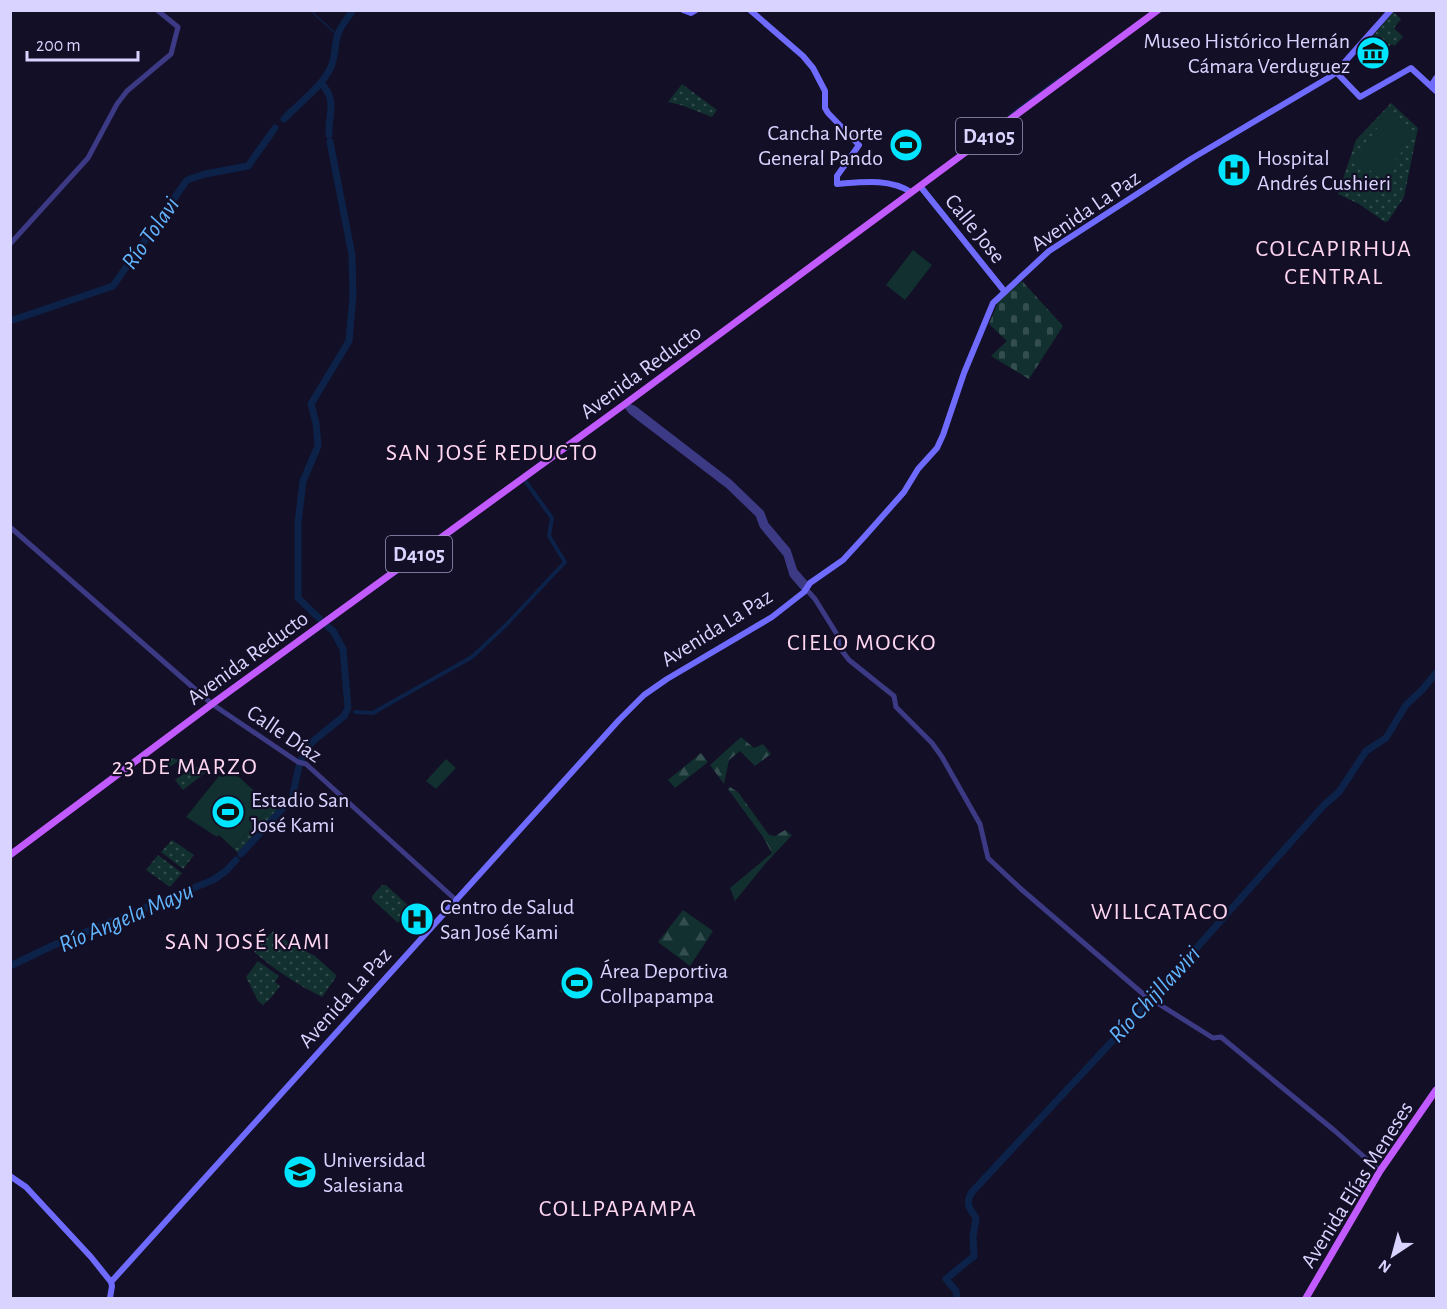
<svg xmlns="http://www.w3.org/2000/svg" width="1447" height="1309" font-family="'Alegreya Sans',sans-serif">
	<style>
		.grass { fill: url(#grass-dots) }
		.forest { fill: url(#forest-firs) }
		.cemetery { fill: url(#cemetery-stones) }
		.pitch { fill: #12302f }
		.lines { fill: none; stroke-linecap: round; stroke-linejoin: round }
		.stream { stroke: #0c2248; stroke-width: 1.5 }
		.canal { stroke: #0c2248; stroke-width: 4 }
		.river { stroke: #0c2248; stroke-width: 7 }
		.tertiary { stroke: #3d3a85; stroke-width: 5 }
		.secondary { stroke: #6f6bff; stroke-width: 6 }
		.primary { stroke: #c25bff; stroke-width: 7 }
		.labels { text-anchor: middle; stroke-width: 4.5; stroke-linejoin: round; paint-order: stroke }
		.shield { fill: #130f26; stroke: #9e99be; stroke-width: 1.5 }
		.shield-label { font-size: 21px; font-weight: bold; fill: #d9d4ff }
		.poi-label { font-size: 22px; fill: #d9d4ff; stroke: #130f26; text-anchor: start }
		.street-label { font-size: 22px; fill: #d9d4ff; stroke: #130f26 }
		.water-label { font-size: 24px; font-style: italic; fill: #62b6ff; stroke: #130f26 }
		.neighbourhood-label { font-size: 24px; letter-spacing: 1.5px; fill: #ffd6f0; stroke: #130f26 }
	</style>
	<defs>
		<pattern id="grass-dots" width="8" height="8" patternUnits="userSpaceOnUse" patternTransform="scale(1.5)"><rect width="8" height="8" fill="#12302f"/><path d="M2 2h.1M6 6h.1" fill="none" stroke="#344d4e" stroke-width="1.8" stroke-linecap="round"/></pattern>
		<pattern id="forest-firs" width="22" height="20" patternUnits="userSpaceOnUse" patternTransform="scale(1.5)"><rect width="22" height="20" fill="#12302f"/><path d="M5 1l3.5 6h-7zM16 11l3.5 6h-7z" fill="#344d4e"/></pattern>
		<pattern id="cemetery-stones" width="16" height="16" patternUnits="userSpaceOnUse" patternTransform="scale(1.5)"><rect width="16" height="16" fill="#12302f"/><path d="M2 7V4a2 2 0 0 1 4 0v3zM10 15v-3a2 2 0 0 1 4 0v3z" fill="#344d4e"/></pattern>
	</defs>
	<rect width="100%" height="100%" fill="#130f26"/>
	<path class="grass" d="M1392,11L1401,19L1394,28L1403,37L1394,46L1392,44L1383,51L1370,39L1391,15Z
		M682,84L717,110L712,117L681,105L668,102Z
		M1391,103L1418,128L1404,197L1388,221L1385,222L1359,204L1338,194L1356,140Z
		M172,758L188,762L206,772L183,790L175,780L185,773L177,762L167,769L163,765Z
		M271,806L278,810L281,808L284,810L242,857L233,848Z
		M172,840L194,855L183,869L161,852Z
		M158,855L182,873L170,887L146,870Z
		M382,885H386L411,908L398,923L372,899V896Z
		M273,931L288,942L315,956L336,975V977L322,997C298,985 275,970 254,952Z
		M258,961L279,976L275,982L280,986L269,1000L263,1005L258,1001L246,977Z"/>
	<path class="forest" d="M741,737L754,748L763,744L771,754L755,766L740,751L729,760L724,784L710,765Z
		M701,753L708,762L675,788L668,780Z
		M730,787L738,792L769,835L775,836L785,830L792,835L765,864L735,901L730,888L772,853L763,837L728,789Z
		M683,910L713,931L690,966L658,942Z"/>
	<path class="cemetery" d="M1022,281L1063,326L1029,379L991,356L1007,341L989,324L998,302Z"/>
	<path class="pitch" d="M1390,112L1416,133L1381,179L1354,158Z
		M1358,174L1378,188L1369,201L1349,186Z
		M913,250L932,265L905,300L886,285Z
		M446,759L456,768L436,789L426,781Z
		M230,769L271,806L233,848L219,835L217,837L186,817L219,776L223,777Z
		M576,969L592,980L585,990L579,986L571,997L559,991Z"/>
	<g class="lines">
		<path class="stream" d="M310,10L337,35
			M1009,115L1060,77
			M998,123L1004,118
			M971,143L994,126"/>
		<path class="canal" d="M355,712L373,713L378,710L472,657L506,625L565,562L549,536L552,518L526,482"/>
		<path class="river" d="M321,83C338,101 328,113 329,135
			M284,119C300,102 321,88 331,67C336,56 334,45 338,34C341,25 348,18 353,10
			M10,321L113,286L187,180L205,174L248,166L275,128
			M320,619L298,598V523L303,481L318,446L316,423L311,404L349,341L353,295L352,255L330,142
			M301,760L312,742L344,716L348,708L343,649L333,631L328,627
			M241,854L292,798L299,766
			M10,966L54,945L213,880L226,871L236,860
			M957,1298L956,1291L946,1279L974,1256L973,1237L976,1218C969,1208 965,1203 972,1192L1143,1008L1324,805L1339,792L1366,751L1386,738L1406,705L1423,689L1436,673"/>
		<path class="tertiary" d="M10,244L88,158L117,104L127,91L171,54L178,27L157,10
			M625,404L631,412L728,486L758,515L762,526L786,555L792,575L805,590
			M626,405L634,408L730,482L762,513L766,524L788,550L795,571L808,586
			M10,527L212,704L298,762L306,764L456,900
			M806,589L815,599L838,636L839,647L849,660L894,696L896,707L932,743L942,757L980,824L988,858L1021,889L1149,999
			M1154,1001L1213,1038L1221,1037L1335,1131L1380,1171"/>
		<path class="secondary" d="M683,10L691,13L696,10
			M750,10L803,56L813,68L825,91V108L828,113L859,145L837,176V184C863,182 888,178 911,192
			M1336,72L1360,97L1411,68L1436,91
			M1431,86L1436,78
			M920,186L1005,292
			M10,1176L26,1187L91,1257L111,1282
			M110,1298L112,1286L111,1282L619,720L644,695L667,679L772,617L804,592L810,583L843,560L865,536L904,492L918,469L937,448L943,435L964,373L993,303L1049,251L1191,159L1328,78L1334,74L1391,10"/>
		<path class="primary" d="M10,855L212,704L625,404L1158,10
			M1306,1298L1380,1171L1436,1090"/>
	</g>
	<defs>
		<symbol id="museum-disc" viewBox="-11 -11 22 22"><circle r="9.5" fill="#00e5ff" stroke="#130f26"/><path d="M0-6L6-3V-2H-6V-3ZM-5-1h2V3h-2ZM-1-1h2V3h-2ZM3-1h2V3H3ZM-6 4H6V6H-6Z" fill="#111"/></symbol>
		<symbol id="stadium-disc" viewBox="-11 -11 22 22"><circle r="9.5" fill="#00e5ff" stroke="#130f26"/><path d="M0-5a6.5 5 0 1 0 0 10a6.5 5 0 1 0 0-10ZM-3.5-1.8h7v3.6h-7Z" fill="#111"/></symbol>
		<symbol id="hospital-disc" viewBox="-11 -11 22 22"><circle r="9.5" fill="#00e5ff" stroke="#130f26"/><path d="M-5-5h3v3.5h4V-5h3V5h-3V1.5h-4V5h-3Z" fill="#111"/></symbol>
		<symbol id="university-disc" viewBox="-11 -11 22 22"><circle r="9.5" fill="#00e5ff" stroke="#130f26"/><path d="M0-5L7-2L0 1L-7-2ZM-4 1L0 2.5L4 1V4Q0 6-4 4Z" fill="#111"/></symbol>
	</defs>
	<g fill-rule="evenodd">
		<use href="#museum-disc" x="1354" y="34" width="38" height="38"/>
		<use href="#stadium-disc" x="887" y="126" width="38" height="38"/>
		<use href="#hospital-disc" x="1215" y="151" width="38" height="38"/>
		<use href="#stadium-disc" x="209" y="793" width="38" height="38"/>
		<use href="#hospital-disc" x="398" y="900" width="38" height="38"/>
		<use href="#stadium-disc" x="558" y="964" width="38" height="38"/>
		<use href="#university-disc" x="281" y="1153" width="38" height="38"/>
	</g>
	<g class="labels">
		<g class="shield">
			<rect x="956" y="118" width="66" height="36" rx="4.5"/>
			<rect x="386" y="536" width="66" height="36" rx="4.5"/>
		</g>
		<g class="shield-label">
			<text x="989" y="143">D4105</text>
			<text x="419" y="561">D4105</text>
		</g>
		<g class="poi-label">
			<text x="1350" y="48" text-anchor="end">Museo Histórico Hernán<tspan x="1350" dy="25">Cámara Verduguez</tspan></text>
			<text x="883" y="140" text-anchor="end">Cancha Norte<tspan x="883" dy="25">General Pando</tspan></text>
			<text x="1257" y="165">Hospital<tspan x="1257" dy="25">Andrés Cushieri</tspan></text>
			<text x="251" y="807">Estadio San<tspan x="251" dy="25">José Kami</tspan></text>
			<text x="440" y="914">Centro de Salud<tspan x="440" dy="25">San José Kami</tspan></text>
			<text x="600" y="978">Área Deportiva<tspan x="600" dy="25">Collpapampa</tspan></text>
			<text x="323" y="1167">Universidad<tspan x="323" dy="25">Salesiana</tspan></text>
		</g>
		<g class="street-label">
			<text transform="translate(1085 210) rotate(-34)" y="8">Avenida La Paz</text>
			<text transform="translate(976 228) rotate(51)" y="8">Calle Jose</text>
			<text transform="translate(640 371) rotate(-36)" y="8">Avenida Reducto</text>
			<text transform="translate(716 627) rotate(-32)" y="8">Avenida La Paz</text>
			<text transform="translate(247 657) rotate(-36)" y="8">Avenida Reducto</text>
			<text transform="translate(285 733) rotate(34)" y="8">Calle Díaz</text>
			<text transform="translate(344 997) rotate(-48)" y="8">Avenida La Paz</text>
			<text transform="translate(1356 1184) rotate(-58)" y="8">Avenida Elías Meneses</text>
		</g>
		<g class="water-label">
			<text transform="translate(150 233) rotate(-55)" y="8">Río Tolavi</text>
			<text transform="translate(126 917) rotate(-23)" y="8">Río Angela Mayu</text>
			<text transform="translate(1154 994) rotate(-47)" y="8">Río Chijllawiri</text>
		</g>
		<g class="neighbourhood-label">
			<text x="1334" y="256">COLCAPIRHUA<tspan x="1334" dy="28">CENTRAL</tspan></text>
			<text x="492" y="460">SAN JOSÉ REDUCTO</text>
			<text x="862" y="650">CIELO MOCKO</text>
			<text x="185" y="774">23 DE MARZO</text>
			<text x="1160" y="919">WILLCATACO</text>
			<text x="248" y="949">SAN JOSÉ KAMI</text>
			<text x="618" y="1216">COLLPAPAMPA</text>
		</g>
	</g>
	<rect width="1447" height="1309" fill="none" stroke="#d9d4ff" stroke-width="24"/>
	<g transform="translate(1393 1255) rotate(216)" stroke="#130f26" stroke-width="4.5" paint-order="stroke">
	<path d="M0-4.5L10 22L0 15L-10 22Z" fill="#d9d4ff"/>
	<text y="-9" font-size="16" font-weight="bold" text-anchor="middle" fill="#d9d4ff">N</text>
	</g>
	<path d="M27 51v9h111v-9" fill="none" stroke="#d9d4ff" stroke-width="3"/>
	<text x="36" y="51" font-size="18" fill="#d9d4ff" stroke="#130f26" stroke-width="4.5" paint-order="stroke">200 m</text>
</svg>
